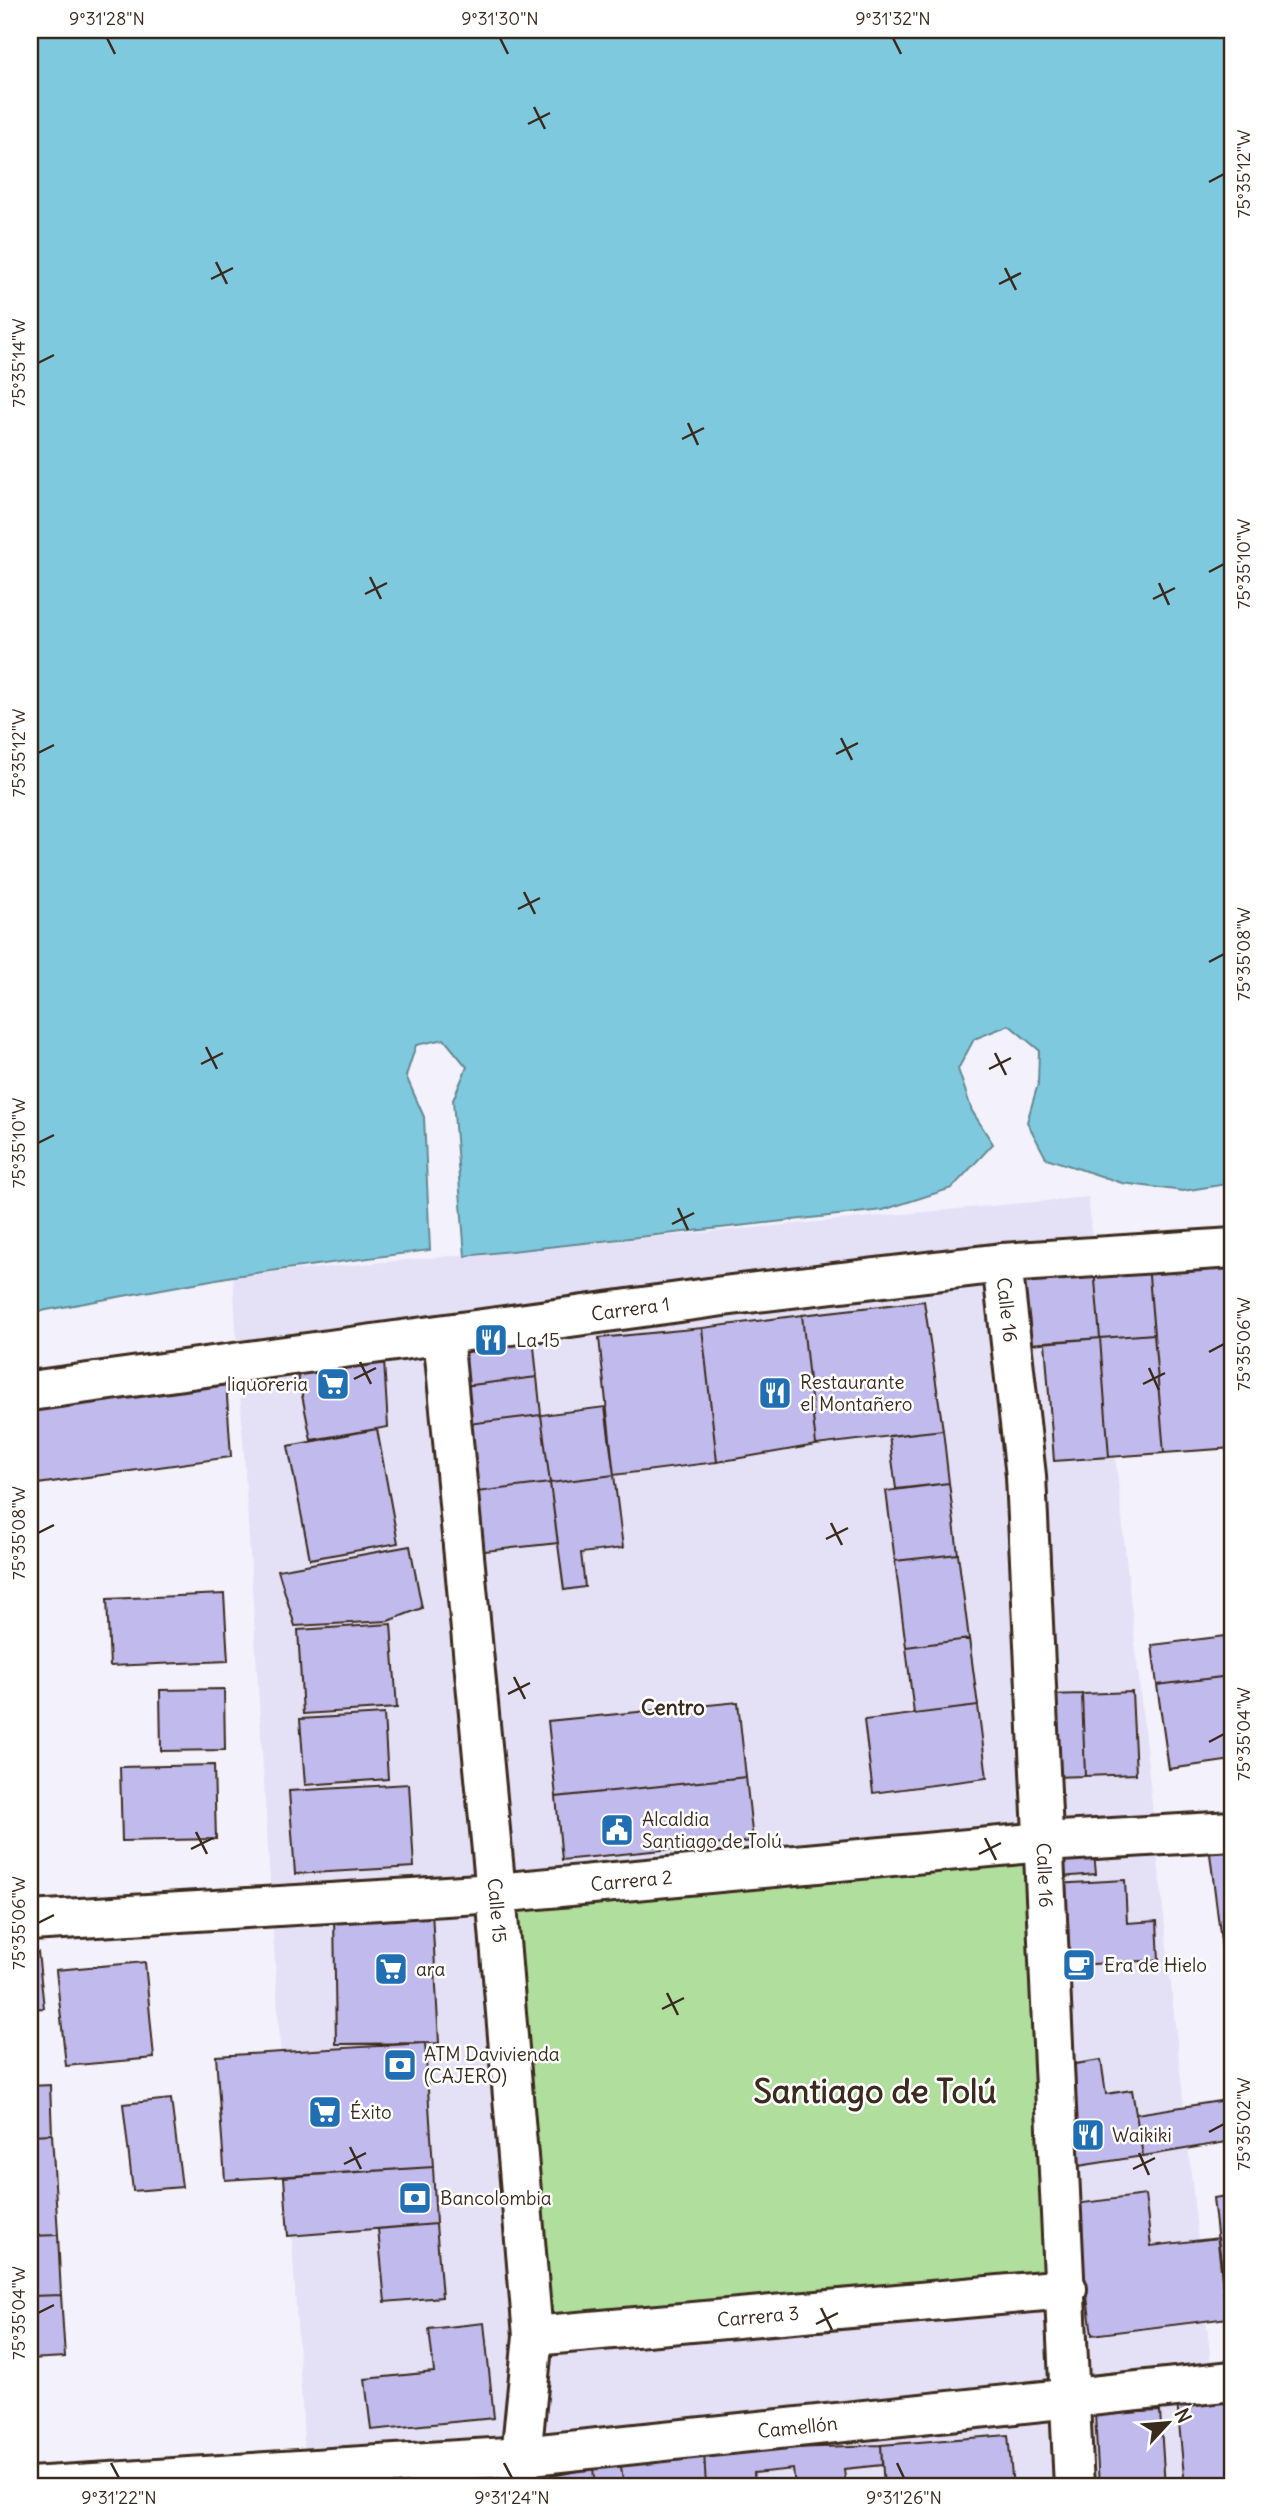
<svg xmlns="http://www.w3.org/2000/svg" width="1263" height="2517" font-family="Delius,sans-serif">
	<style>
		.built { fill: #e4e1f7 }
		.green { fill: #b0de9d; stroke: #76845e; stroke-width: 2 }
		.water { fill: #7fc9df; stroke: #648992; stroke-width: 2 }
		.building { fill: #c1bbed; stroke: #3b2a1e; stroke-width: 2 }
		.lines { fill: none; stroke-linecap: round; stroke-linejoin: round }
		.street-casing { stroke: #3b2a1e; stroke-width: 44 }
		.secondary-casing { stroke: #3b2a1e; stroke-width: 44 }
		.street { stroke: #fff; stroke-width: 38 }
		.secondary { stroke: #fff; stroke-width: 38 }
		.ticks { fill: none; stroke: #3b2a1e; stroke-width: 2.5 }
		.labels { text-anchor: middle; stroke-width: 5; stroke-linejoin: round; paint-order: stroke }
		.street-label { font-size: 19px; fill: #3b2a1e; stroke: #fff }
		.poi-label { font-size: 19px; fill: #3b2a1e; stroke: #fff; text-anchor: start }
		.neighbourhood-label { font-size: 21px; font-weight: bold; fill: #3b2a1e; stroke: #fff }
		.town-label { font-size: 33px; font-weight: bold; fill: #3b2a1e; stroke: #fff }
		.neatline { fill: none; stroke: #3b2a1e; stroke-width: 2.5 }
		.ticks-label { font-size: 18px; text-anchor: middle; fill: #3b2a1e }
	</style>
	<rect width="100%" height="100%" fill="#f3f1fb"/>
	<filter id="ink" filterUnits="userSpaceOnUse"><feTurbulence type="fractalNoise" baseFrequency=".0143" numOctaves="2"/><feDisplacementMap in="SourceGraphic" scale="14" xChannelSelector="R" yChannelSelector="G"/><feConvolveMatrix kernelMatrix="1 2 1 2 8 2 1 2 1" color-interpolation-filters="sRGB"/></filter>
	<g filter="url(#ink)">
		<path class="built" d="M1088,1197L1224,2487H307L233,1276Z"/>
		<path class="green" d="M1043,1842L1067,2289L533,2336L496,1893Z"/>
		<path class="water" d="M30,30H1233V1183L1183,1191L1122,1183L1046,1158L1027,1122L1038,1084L1039,1050L1009,1025L974,1039L958,1069L972,1111L993,1144L952,1188L883,1210L465,1256L453,1100L467,1067L444,1039L416,1045L406,1076L424,1117L430,1250L233,1276L30,1313Z"/>
		<path class="building" d="M1233,1258V1448L1164,1453L1148,1264Z
			M1148,1264L1154,1334L1100,1338L1094,1269Z
			M1094,1269L1100,1338L1019,1345L1011,1277Z
			M924,1301L943,1430L816,1445L802,1315Z
			M802,1315L816,1445L717,1462L702,1328Z
			M702,1328L717,1462L614,1475L599,1338Z
			M1154,1334L1164,1453L1109,1457L1100,1338Z
			M533,1336L537,1377L455,1387V1341Z
			M1100,1338L1109,1457L1054,1461L1045,1342Z
			M383,1344L388,1427L311,1440L294,1355Z
			M225,1366L231,1457L30,1485V1406Z
			M537,1377L541,1415L460,1425L455,1387Z
			M605,1407L614,1475L550,1483L541,1415Z
			M541,1415L550,1483L468,1493L460,1425Z
			M377,1429L398,1543L310,1559L288,1446Z
			M943,1430L949,1483L896,1489L889,1436Z
			M614,1475L623,1548L581,1553L585,1587L564,1590L550,1483Z
			M550,1483L558,1543L476,1552L468,1493Z
			M949,1483L958,1554L895,1561L886,1491Z
			M410,1546L422,1608L388,1621L295,1626L278,1570Z
			M958,1554L969,1639L906,1647L895,1561Z
			M224,1594L228,1661L110,1666L107,1599Z
			M391,1624L397,1708L303,1714L298,1630Z
			M1233,1635V1697L1225,1636Z
			M1225,1636L1230,1676L1157,1685L1152,1645Z
			M969,1639L978,1706L914,1714L906,1647Z
			M1230,1676L1233,1760L1169,1769L1157,1685Z
			M224,1689L225,1750L161,1751L160,1690Z
			M1132,1692L1136,1774L1085,1776L1082,1694Z
			M1082,1694L1085,1776L1052,1777L1048,1695Z
			M738,1702L746,1777L556,1797L548,1721Z
			M978,1706L987,1778L873,1793L864,1720Z
			M384,1714L388,1779L305,1785L300,1719Z
			M214,1765L216,1839L122,1841L120,1767Z
			M746,1777L753,1841L562,1860L556,1797Z
			M409,1784L414,1867L295,1874L289,1791Z
			M1233,1835V2036L1208,1838Z
			M1094,1853L1096,1874L1060,1877L1058,1857Z
			M1125,1880L1127,1923L1157,1921L1159,1960L1060,1966L1055,1884Z
			M432,1911L439,2043L336,2044L334,1913Z
			M38,1952L44,2008L30,2009V1953Z
			M145,1962L154,2058L66,2066L56,1970Z
			M425,2043L433,2167L225,2180L216,2056Z
			M1101,2060L1106,2094L1132,2090L1143,2156L1059,2169L1043,2069Z
			M50,2085L52,2134L30,2135V2086Z
			M171,2099L182,2187L133,2191L123,2104Z
			M1233,2099V2141L1143,2156L1136,2114Z
			M52,2134L58,2235L30,2236V2135Z
			M433,2167L436,2224L288,2236L284,2177Z
			M1145,2195L1151,2246L1218,2238L1229,2318L1092,2335L1075,2204Z
			M1233,2195V2340L1229,2341L1213,2198Z
			M436,2224L442,2297L385,2302L378,2229Z
			M58,2235L61,2295L30,2296V2236Z
			M61,2295L65,2357L30,2359V2296Z
			M484,2323L494,2418L371,2430L365,2379L434,2372L429,2329Z
			M1233,2398V2487H1185L1177,2401Z
			M1160,2411L1165,2487H1099L1095,2414Z
			M1008,2435L1013,2487H884L881,2445Z
			M881,2445L882,2465L844,2469L846,2487H795L793,2469L754,2473L755,2487H706L704,2451Z
			M704,2451L706,2487H624L620,2460Z
			M620,2460L624,2487H595L593,2468Z
			M593,2468L595,2487H553L552,2476Z
			M461,2478L462,2487H391V2486Z"/>
		<g class="lines">
			<defs>
				<g id="street">
					<path d="M30,1921L496,1893"/>
					<path id="s1" d="M533,2336L1067,2289"/>
					<path id="s2" d="M30,2487L522,2456L1233,2381"/>
				</g>
				<g id="secondary">
					<path id="s3" d="M1002,1263L1026,1476L1074,2487"/>
					<path id="s4" d="M443,1335L496,1893L533,2336L518,2487"/>
					<path id="s5" d="M30,1391L723,1296L1002,1263L1233,1248"/>
					<path id="s6" d="M496,1893L1043,1842L1233,1831"/>
				</g>
			</defs>
			<use href="#street" class="street-casing"/>
			<use href="#secondary" class="secondary-casing"/>
			<use href="#street" class="street"/>
			<use href="#secondary" class="secondary"/>
		</g>
	</g>
	<path class="ticks" d="M107,38L115,54M500,38L508,54M893,38L901,54M534,107L545,129M528,124L550,113M1209,182L1224,174M216,262L227,284M1005,268L1016,290M211,279L233,268M999,284L1021,273M38,363L54,355M688,423L698,445M682,439L704,428M1209,572L1224,564M370,577L381,599M1159,583L1169,605M365,594L387,583M1153,599L1175,588M841,738L852,760M38,753L54,745M836,754L858,743M524,892L535,914M518,909L540,898M1209,962L1224,954M206,1047L217,1069M995,1053L1006,1075M201,1064L223,1053M989,1069L1011,1058M38,1143L54,1135M678,1208L688,1230M672,1224L694,1213M1209,1352L1224,1344M360,1362L371,1384M1149,1368L1159,1390M354,1379L376,1368M1143,1384L1165,1373M831,1523L842,1545M38,1533L54,1525M826,1539L848,1528M514,1677L525,1699M508,1694L530,1683M1209,1742L1224,1734M196,1832L207,1854M985,1838L996,1860M191,1849L213,1838M979,1854L1001,1843M38,1923L54,1915M667,1993L678,2015M662,2009L684,1998M1209,2132L1224,2124M350,2147L361,2169M1139,2153L1149,2175M344,2164L366,2153M1133,2169L1155,2158M821,2308L832,2330M38,2313L54,2305M816,2324L838,2313M111,2463L119,2478M504,2463L512,2478M897,2463L904,2478"/>
	<defs>
		<symbol id="restaurant-square" viewBox="-11 -11 22 22"><rect x="-9" y="-9" width="18" height="18" rx="4" fill="#1f6fb2" stroke="#fff"/><path d="M-5-6h1v4h1v-4h1v4h1v-4h1v5L-1.5 .5V6h-2V.5L-5-1ZM5-6V6H3V1.5H1.5Q1.5-4 5-6Z" fill="#fff"/></symbol>
		<symbol id="supermarket-square" viewBox="-11 -11 22 22"><rect x="-9" y="-9" width="18" height="18" rx="4" fill="#1f6fb2" stroke="#fff"/><path d="M-6-5.5h2.5l.6 2H6L4.5 2H-2.5L-4.4-4H-6ZM-1.5 3.2a1.3 1.3 0 1 0 .1 0ZM3 3.2a1.3 1.3 0 1 0 .1 0Z" fill="#fff"/></symbol>
		<symbol id="civic-square" viewBox="-11 -11 22 22"><rect x="-9" y="-9" width="18" height="18" rx="4" fill="#1f6fb2" stroke="#fff"/><path d="M-.6-6.5H3V-4.5H.6V-3L4-1V1h2V6H-6V1h2V-1L-.6-3ZM-1.2 2.5V6h2.4V2.5Z" fill="#fff"/></symbol>
		<symbol id="cafe-square" viewBox="-11 -11 22 22"><rect x="-9" y="-9" width="18" height="18" rx="4" fill="#1f6fb2" stroke="#fff"/><path d="M-5.5-4.5H6V0H3Q3 3.5 0 3.5H-2.5Q-5.5 3.5-5.5 0ZM3-3.2v2h1.7v-2ZM-6 4.5H4V6H-6Z" fill="#fff"/></symbol>
		<symbol id="bank-square" viewBox="-11 -11 22 22"><rect x="-9" y="-9" width="18" height="18" rx="4" fill="#1f6fb2" stroke="#fff"/><path d="M-6-4H6V4H-6ZM0-2.3a2.3 2.3 0 1 0 0 4.6a2.3 2.3 0 1 0 0-4.6Z" fill="#fff"/></symbol>
	</defs>
	<g fill-rule="evenodd">
		<use href="#restaurant-square" x="472" y="1321" width="38" height="38"/>
		<use href="#supermarket-square" x="314" y="1365" width="38" height="38"/>
		<use href="#restaurant-square" x="756" y="1374" width="38" height="38"/>
		<use href="#civic-square" x="598" y="1811" width="38" height="38"/>
		<use href="#cafe-square" x="1060" y="1946" width="38" height="38"/>
		<use href="#supermarket-square" x="372" y="1950" width="38" height="38"/>
		<use href="#bank-square" x="381" y="2046" width="38" height="38"/>
		<use href="#supermarket-square" x="306" y="2093" width="38" height="38"/>
		<use href="#restaurant-square" x="1069" y="2116" width="38" height="38"/>
		<use href="#bank-square" x="396" y="2179" width="38" height="38"/>
	</g>
	<g class="labels">
		<g class="street-label">
			<text dy="7" stroke="none"><textPath href="#s5" startOffset="606">Carrera 1</textPath></text>
			<text dy="7" stroke="none"><textPath href="#s3" startOffset="47">Calle 16</textPath></text>
			<text dy="7" stroke="none"><textPath href="#s3" startOffset="614">Calle 16</textPath></text>
			<text dy="7" stroke="none"><textPath href="#s6" startOffset="136">Carrera 2</textPath></text>
			<text dy="7" stroke="none"><textPath href="#s4" startOffset="578">Calle 15</textPath></text>
			<text dy="7" stroke="none"><textPath href="#s1" startOffset="226">Carrera 3</textPath></text>
			<text dy="7" stroke="none"><textPath href="#s2" startOffset="770">Camellón</textPath></text>
		</g>
		<g class="poi-label">
			<text x="516" y="1347">La 15</text>
			<text x="800" y="1389">Restaurante<tspan x="800" dy="22">el Montañero</tspan></text>
			<text x="308" y="1391" text-anchor="end">liquoreria</text>
			<text x="642" y="1826">Alcaldia<tspan x="642" dy="22">Santiago de Tolú</tspan></text>
			<text x="1104" y="1972">Era de Hielo</text>
			<text x="416" y="1976">ara</text>
			<text x="424" y="2061">ATM Davivienda<tspan x="424" dy="22">(CAJERO)</tspan></text>
			<text x="350" y="2119">Éxito</text>
			<text x="1112" y="2142">Waikiki</text>
			<text x="440" y="2205">Bancolombia</text>
		</g>
		<g class="neighbourhood-label">
			<text x="673" y="1715">Centro</text>
		</g>
		<g class="town-label">
			<text x="875" y="2103">Santiago de Tolú</text>
		</g>
	</g>
	<rect width="1263" height="2517" fill="none" stroke="#fff" stroke-width="77"/>
	<g transform="translate(1168 2423) rotate(64)" stroke="#ffffff" stroke-width="5" paint-order="stroke">
	<path d="M0-5L12 26L0 18L-12 26Z" fill="#3b2a1e"/>
	<text y="-10" font-size="19" font-weight="bold" text-anchor="middle" fill="#3b2a1e">N</text>
	</g>
	<rect x="38" y="38" width="1186" height="2440" class="neatline"/>
	<g class="ticks-label">
		<text x="107" y="25">9°31'28"N</text>
		<text x="500" y="25">9°31'30"N</text>
		<text x="893" y="25">9°31'32"N</text>
		<text transform="translate(1244 174) rotate(-90)" y="6">75°35'12"W</text>
		<text transform="translate(19 363) rotate(-90)" y="6">75°35'14"W</text>
		<text transform="translate(1244 564) rotate(-90)" y="6">75°35'10"W</text>
		<text transform="translate(19 753) rotate(-90)" y="6">75°35'12"W</text>
		<text transform="translate(1244 954) rotate(-90)" y="6">75°35'08"W</text>
		<text transform="translate(19 1143) rotate(-90)" y="6">75°35'10"W</text>
		<text transform="translate(1244 1344) rotate(-90)" y="6">75°35'06"W</text>
		<text transform="translate(19 1533) rotate(-90)" y="6">75°35'08"W</text>
		<text transform="translate(1244 1734) rotate(-90)" y="6">75°35'04"W</text>
		<text transform="translate(19 1923) rotate(-90)" y="6">75°35'06"W</text>
		<text transform="translate(1244 2124) rotate(-90)" y="6">75°35'02"W</text>
		<text transform="translate(19 2313) rotate(-90)" y="6">75°35'04"W</text>
		<text x="119" y="2504">9°31'22"N</text>
		<text x="512" y="2504">9°31'24"N</text>
		<text x="904" y="2504">9°31'26"N</text>
	</g>
</svg>
